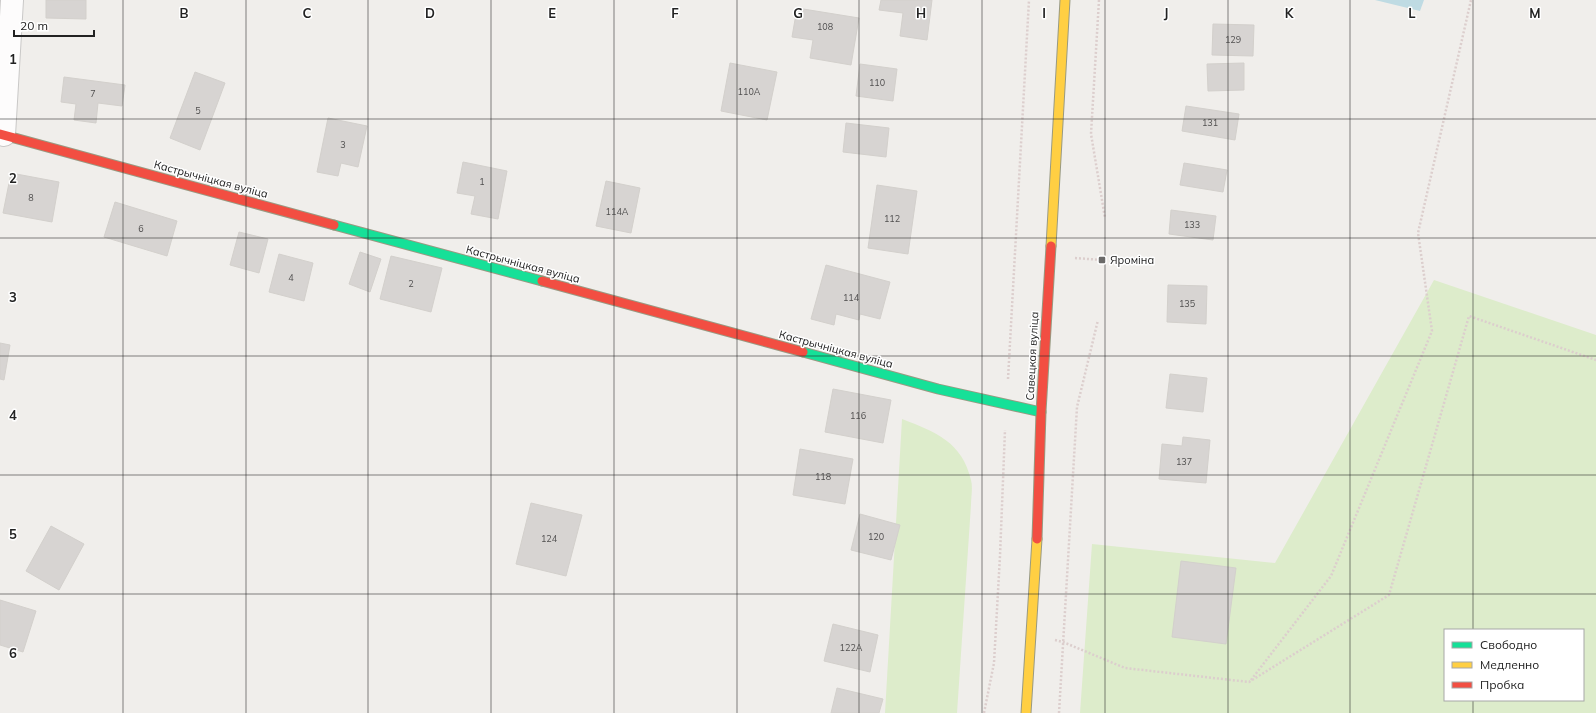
<svg xmlns="http://www.w3.org/2000/svg" width="1596" height="713" font-family="Mulish,sans-serif">
	<style>
		.grass { fill: #ddeccb; fill-rule: evenodd }
		.water { fill: #bfdbe3 }
		.building { fill: #d7d4d2; stroke: #d3d0cc }
		.lines { fill: none; stroke-linecap: round; stroke-linejoin: round }
		.street-casing { stroke: #c9c8c7; stroke-width: 24 }
		.fast-casing { stroke: #999a82; stroke-width: 11 }
		.slow-casing { stroke: #999a82; stroke-width: 11 }
		.jam-casing { stroke: #999a82; stroke-width: 11 }
		.path { stroke: #dccecd; stroke-width: 2.5; stroke-dasharray: 2 2; stroke-linecap: butt }
		.street { stroke: #fdfcfc; stroke-width: 22 }
		.fast { stroke: #16e098; stroke-width: 9 }
		.slow { stroke: #ffcf43; stroke-width: 9 }
		.jam { stroke: #f24e42; stroke-width: 9 }
		.grid { fill: none; stroke: #222; stroke-width: 1; stroke-opacity: 0.55 }
		.poi-dot { fill: #6a6968; stroke: #fff; stroke-width: 1.5 }
		.labels { text-anchor: middle; stroke-width: 3; stroke-linejoin: round; paint-order: stroke }
		.number-label { font-size: 9px; fill: #4f4e4e }
		.street-label { font-size: 11px; fill: #222; stroke: #fff }
		.poi-label { font-size: 11px; fill: #222; stroke: #fff; text-anchor: start }
		.grid-label { font-size: 13px; text-anchor: middle; font-weight: bold; fill: #222; stroke: #fff; stroke-width: 3; stroke-linejoin: round; paint-order: stroke }
	</style>
	<rect width="100%" height="100%" fill="#f0eeeb"/>
	<path class="grass" d="M1434,280L1596,335V713H1080L1092,544L1275,563ZM1445,630H1583V700H1445Z
		M902,419C936,432 962,442 971,480C973,488 971,497 971,505L957,713H885Z"/>
	<path class="water" d="M1375,0H1424L1420,11Z"/>
	<path class="building" d="M46,0H86V19L46,18Z
		M881,0H932L927,40L900,36L903,13L879,10Z
		M797,8L859,18L851,65L810,58L813,40L792,37Z
		M1213,24L1254,25L1253,56L1212,55Z
		M730,63L777,72L767,120L721,111Z
		M1244,63V90L1208,91L1207,64Z
		M860,64L897,69L893,101L856,96Z
		M195,72L225,83L200,150L170,138Z
		M64,77L125,85L122,106L98,103L96,123L74,120L76,104L61,102Z
		M1186,106L1239,114L1235,140L1182,131Z
		M328,118L367,126L358,167L341,163L338,176L317,172Z
		M846,123L889,128L886,157L843,152Z
		M463,162L507,171L498,219L471,214L475,196L457,193Z
		M1184,163L1227,170L1223,192L1180,185Z
		M11,173L59,182L52,222L3,213Z
		M606,181L640,188L631,233L596,226Z
		M877,185L917,191L908,254L868,248Z
		M115,202L177,221L167,256L104,237Z
		M1171,210L1216,216L1213,240L1169,234Z
		M239,232L268,239L259,273L230,265Z
		M360,252L381,259L370,292L349,284Z
		M279,254L313,263L304,301L269,292Z
		M391,256L442,268L431,312L380,299Z
		M826,265L890,282L880,319L860,314L859,320L836,314L834,325L811,319Z
		M1168,285L1207,286L1206,324L1167,322Z
		M0,343L10,345L4,380L0,379Z
		M1170,374L1207,378L1203,412L1166,408Z
		M833,389L891,400L883,443L825,432Z
		M1183,437L1210,440L1206,483L1159,479L1162,444L1182,446Z
		M800,449L853,459L845,504L793,495Z
		M531,503L582,515L566,576L516,564Z
		M860,514L900,525L891,560L851,550Z
		M51,526L84,544L59,590L26,571Z
		M1181,561L1236,568L1226,644L1172,637Z
		M0,600L36,611L23,652L0,645Z
		M833,624L878,635L870,672L824,661Z
		M837,688L883,699L879,713H831Z"/>
	<g class="lines">
		<defs>
			<path id="street" d="M4,135L12,0"/>
			<path id="fast" d="M334,225L542,281
				M803,352L938,389L1041,412"/>
			<path id="slow" d="M1051,246L1065,0
				M1026,713L1037,539"/>
			<path id="jam" d="M0,134L334,225
				M542,281L803,352
				M1037,539L1041,412L1051,246"/>
		</defs>
		<use href="#street" class="street-casing"/>
		<use href="#fast" class="fast-casing"/>
		<use href="#slow" class="slow-casing"/>
		<use href="#jam" class="jam-casing"/>
		<path class="path" d="M1099,0L1091,134L1105,218
			M1075,258L1102,260
			M1008,379L1029,0
			M1055,640L1063,642L1125,668L1249,682L1389,595L1469,316L1596,360
			M1251,680L1331,576L1432,331L1418,233L1471,0
			M984,713L994,663L1000,556L1005,430
			M1059,713L1077,407L1098,320"/>
		<use href="#street" class="street"/>
		<use href="#fast" class="fast"/>
		<use href="#slow" class="slow"/>
		<use href="#jam" class="jam"/>
	</g>
	<path class="grid" d="M123,0V713M246,0V713M368,0V713M491,0V713M614,0V713M737,0V713M859,0V713M982,0V713M1105,0V713M1228,0V713M1350,0V713M1473,0V630M0,119H1596M0,238H1596M0,356H1596M0,475H1596M0,594H1596M1473,700V713"/>
	<rect class="poi-dot" x="1098" y="256" width="8" height="8" rx="2"/>
	<g class="labels">
		<g class="number-label">
			<text x="825" y="30">108</text>
			<text x="1233" y="43">129</text>
			<text x="877" y="86">110</text>
			<text x="749" y="95">110А</text>
			<text x="93" y="97">7</text>
			<text x="198" y="114">5</text>
			<text x="1210" y="126">131</text>
			<text x="343" y="148">3</text>
			<text x="482" y="185">1</text>
			<text x="31" y="201">8</text>
			<text x="617" y="215">114А</text>
			<text x="892" y="222">112</text>
			<text x="1192" y="228">133</text>
			<text x="141" y="232">6</text>
			<text x="291" y="281">4</text>
			<text x="411" y="287">2</text>
			<text x="851" y="301">114</text>
			<text x="1187" y="307">135</text>
			<text x="858" y="419">116</text>
			<text x="1184" y="465">137</text>
			<text x="823" y="480">118</text>
			<text x="876" y="540">120</text>
			<text x="549" y="542">124</text>
			<text x="851" y="651">122А</text>
		</g>
		<g class="street-label">
			<text transform="translate(211 179) rotate(15)" y="4">Кастрычніцкая вуліца</text>
			<text transform="translate(523 264) rotate(15)" y="4">Кастрычніцкая вуліца</text>
			<text transform="translate(836 349) rotate(15)" y="4">Кастрычніцкая вуліца</text>
			<text transform="translate(1032 356) rotate(-87)" y="4">Савецкая вуліца</text>
		</g>
		<g class="poi-label">
			<text x="1110" y="264">Яроміна</text>
		</g>
	</g>
	<g class="grid-label">
		<text x="184" y="18">B</text>
		<text x="307" y="18">C</text>
		<text x="430" y="18">D</text>
		<text x="552" y="18">E</text>
		<text x="675" y="18">F</text>
		<text x="798" y="18">G</text>
		<text x="921" y="18">H</text>
		<text x="1044" y="18">I</text>
		<text x="1166" y="18">J</text>
		<text x="1289" y="18">K</text>
		<text x="1412" y="18">L</text>
		<text x="1535" y="18">M</text>
		<text x="13" y="64">1</text>
		<text x="13" y="183">2</text>
		<text x="13" y="302">3</text>
		<text x="13" y="420">4</text>
		<text x="13" y="539">5</text>
		<text x="13" y="658">6</text>
	</g>
	<rect x="1444" y="629" width="140" height="72" fill="#ffffff" stroke="#a7a7a7"/>
	<rect x="1452" y="642" width="20" height="6" fill="#16e098" stroke="#a7a7a7"/>
	<text x="1480" y="649" font-size="12" fill="#222222">Свободно</text>
	<rect x="1452" y="662" width="20" height="6" fill="#ffcf43" stroke="#a7a7a7"/>
	<text x="1480" y="669" font-size="12" fill="#222222">Медленно</text>
	<rect x="1452" y="682" width="20" height="6" fill="#f24e42" stroke="#a7a7a7"/>
	<text x="1480" y="689" font-size="12" fill="#222222">Пробка</text>
	<path d="M14 30v6h80v-6" fill="none" stroke="#222222" stroke-width="2"/>
	<text x="20" y="30" font-size="12" fill="#222222" stroke="#ffffff" stroke-width="3" paint-order="stroke">20 m</text>
</svg>
